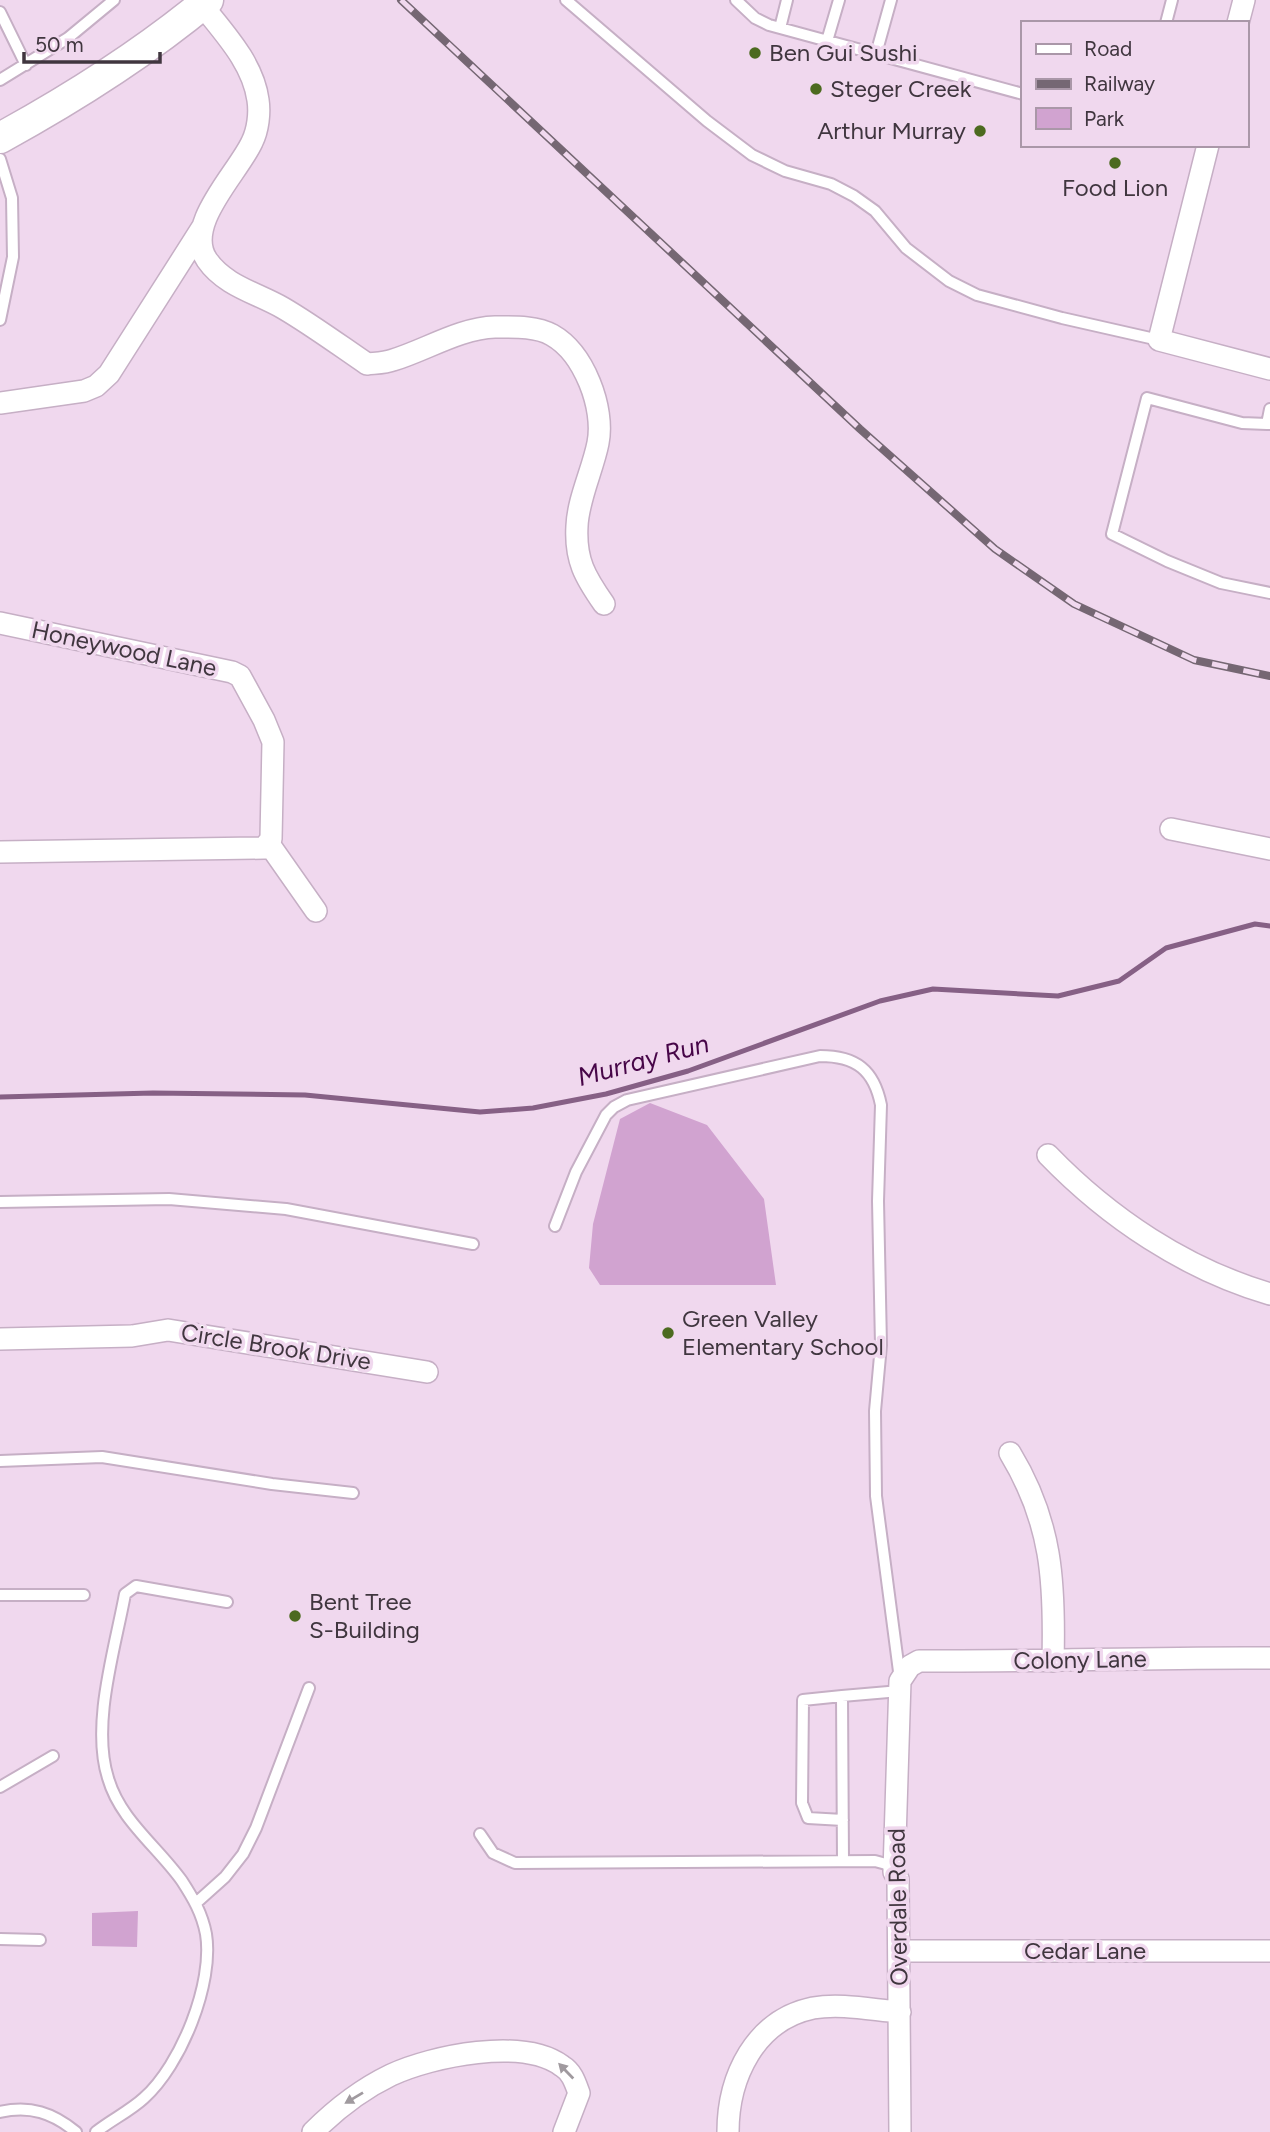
<svg xmlns="http://www.w3.org/2000/svg" width="1270" height="2132" font-family="Figtree,sans-serif">
	<style>
		.green { fill: #d1a3d0 }
		.lines { fill: none; stroke-linecap: round; stroke-linejoin: round }
		.stream { stroke: #866085; stroke-width: 5 }
		.lane-casing { stroke: #c6afc5; stroke-width: 14 }
		.street-casing { stroke: #c6afc5; stroke-width: 24 }
		.secondary-casing { stroke: #c6afc5; stroke-width: 33 }
		.lane { stroke: #fff; stroke-width: 10 }
		.street { stroke: #fff; stroke-width: 21 }
		.secondary { stroke: #fff; stroke-width: 30 }
		.rail-casing { stroke: #756773; stroke-width: 8 }
		.rail { stroke: #f0d8ee; stroke-width: 5; stroke-dasharray: 16; stroke-linecap: butt }
		.oneway { fill: #a09a9f }
		.poi-dot { fill: #4c6a1f; stroke: #f0d8ee; stroke-width: 2.5 }
		.labels { text-anchor: middle; stroke-width: 7; stroke-linejoin: round; paint-order: stroke }
		.poi-label { font-size: 24px; fill: #40363f; stroke: #f0d8ee; text-anchor: start }
		.street-label { font-size: 24px; fill: #40363f; stroke: #f0d8ee }
		.water-label { font-size: 26px; font-style: italic; fill: #470648; stroke: #f0d8ee }
	</style>
	<rect width="100%" height="100%" fill="#f0d8ee"/>
	<path class="green" d="M650,1103L707,1125L764,1199L776,1285H600L589,1268L593,1224L620,1119Z
		M138,1911L137,1947L92,1946V1913Z"/>
	<g class="lines">
		<path class="stream" d="M0,1097L153,1093L305,1095L480,1112L533,1108L606,1094L688,1071L880,1001L933,989L1058,996L1119,981L1166,948L1255,924L1270,926"/>
		<defs>
			<path id="lane" d="M566,0L707,121L752,155L785,171L831,184L854,196L875,211L906,248L949,281L977,295L1062,318L1159,340
				M736,0L755,18L769,25L1023,94
				M0,12L26,65
				M1166,23L1172,0
				M780,28L787,0
				M827,41L839,0
				M876,54L891,0
				M0,80L68,38L114,0
				M0,159L12,198L13,257L0,320
				M1270,409L1267,424H1270
				M1267,424L1242,423L1147,398L1112,534L1167,561L1221,583L1270,593
				M0,1202L169,1199L286,1209L473,1244
				M555,1226L576,1172L606,1115L614,1107L627,1100L820,1056C856,1056 874,1070 881,1105L878,1201L881,1345L875,1411L876,1496L900,1679
				M0,1461L102,1457L272,1484L353,1493
				M0,1595H84
				M842,1696L803,1700L802,1803L808,1818L843,1820
				M0,1787L53,1756
				M480,1834L493,1853L515,1863L875,1861L886,1864L894,1872
				M843,1861L842,1696L900,1691
				M196,1903L225,1877L243,1854L256,1828L309,1688
				M0,1939L40,1940
				M0,2112C30,2105 53,2113 76,2132
				M96,2132C111,2120 130,2111 144,2098C181,2065 214,1983 206,1934C202,1913 193,1898 182,1881C157,1846 120,1820 108,1778C91,1724 115,1649 125,1594L136,1586L227,1602"/>
			<path id="street" d="M202,5C224,33 253,63 258,100C260,113 258,130 252,142C238,173 183,225 207,260C225,286 257,293 283,308C312,325 339,345 367,364C376,363 385,363 393,360C426,350 460,328 495,327C513,327 536,326 552,335C584,353 605,408 598,443C593,469 578,499 577,526C575,560 585,577 604,604
				M1238,23L1244,0
				M1208,145L1159,340L1270,369
				M0,403L84,391L96,386L109,374L202,228
				M0,623L232,672L240,676L264,720L273,742L271,839L264,848L0,852
				M1171,829L1270,849
				M269,844L316,911
				M1048,1155C1109,1218 1185,1269 1270,1294
				M0,1339L132,1336L168,1330L427,1372
				M1010,1453C1052,1522 1055,1582 1053,1661
				M900,1951H1270
				M313,2132C336,2109 362,2089 391,2075C432,2056 523,2037 562,2066C572,2072 575,2082 579,2093L564,2132
				M728,2132C728,2077 755,2020 813,2008C841,2003 873,2010 900,2012
				M900,2132L898,1879L894,1872L900,1681L910,1666L919,1661C1036,1662 1153,1657 1270,1658"/>
			<path id="secondary" d="M0,138C73,98 143,54 208,0"/>
		</defs>
		<use href="#lane" class="lane-casing"/>
		<use href="#street" class="street-casing"/>
		<use href="#secondary" class="secondary-casing"/>
		<use href="#lane" class="lane"/>
		<use href="#street" class="street"/>
		<use href="#secondary" class="secondary"/>
		<defs>
			<path id="rail" d="M401,0L860,429L995,549L1074,604L1194,660L1270,676"/>
		</defs>
		<use href="#rail" class="rail-casing"/>
		<use href="#rail" class="rail"/>
	</g>
	<defs><path id="oneway-solid" d="M-6-.8H1V-3.2L6.5 0L1 3.2V.8H-6Z" transform="scale(1.75)"/></defs>
	<g class="oneway">
		<use href="#oneway-solid" transform="translate(566 2071) rotate(-134)"/>
		<use href="#oneway-solid" transform="translate(354 2098) rotate(149)"/>
	</g>
	<g class="poi-dot">
		<circle cx="755" cy="53" r="7"/>
		<circle cx="816" cy="89" r="7"/>
		<circle cx="980" cy="131" r="7"/>
		<circle cx="1115" cy="163" r="7"/>
		<circle cx="668" cy="1333" r="7"/>
		<circle cx="295" cy="1616" r="7"/>
	</g>
	<g class="labels">
		<g class="poi-label">
			<text x="769" y="61">Ben Gui Sushi</text>
			<text x="830" y="97">Steger Creek</text>
			<text x="966" y="139" text-anchor="end">Arthur Murray</text>
			<text x="1115" y="196" text-anchor="middle">Food Lion</text>
			<text x="682" y="1327">Green Valley<tspan x="682" dy="28">Elementary School</tspan></text>
			<text x="309" y="1610">Bent Tree<tspan x="309" dy="28">S-Building</tspan></text>
		</g>
		<g class="street-label">
			<text transform="translate(124 649) rotate(12)" y="8">Honeywood Lane</text>
			<text transform="translate(276 1347) rotate(9)" y="8">Circle Brook Drive</text>
			<text transform="translate(1080 1660) rotate(-1)" y="8">Colony Lane</text>
			<text transform="translate(898 1907) rotate(-91)" y="8">Overdale Road</text>
			<text x="1085" y="1959">Cedar Lane</text>
		</g>
		<g class="water-label">
			<text transform="translate(643 1060) rotate(-15)" y="9">Murray Run</text>
		</g>
	</g>
	<rect x="1021" y="21" width="228" height="126" fill="#f0d8ee" stroke="#aa97a8" stroke-width="2"/>
	<rect x="1036" y="44" width="35" height="10" fill="#ffffff" stroke="#aa97a8" stroke-width="2"/>
	<text x="1084" y="56" font-size="21" fill="#40363f">Road</text>
	<rect x="1036" y="79" width="35" height="10" fill="#756773" stroke="#aa97a8" stroke-width="2"/>
	<text x="1084" y="91" font-size="21" fill="#40363f">Railway</text>
	<rect x="1036" y="108" width="35" height="21" fill="#d1a3d0" stroke="#aa97a8" stroke-width="2"/>
	<text x="1084" y="126" font-size="21" fill="#40363f">Park</text>
	<path d="M24 52v10h136v-10" fill="none" stroke="#40363f" stroke-width="3.5"/>
	<text x="35" y="52" font-size="21" fill="#40363f" stroke="#f0d8ee" stroke-width="5" paint-order="stroke">50 m</text>
</svg>
